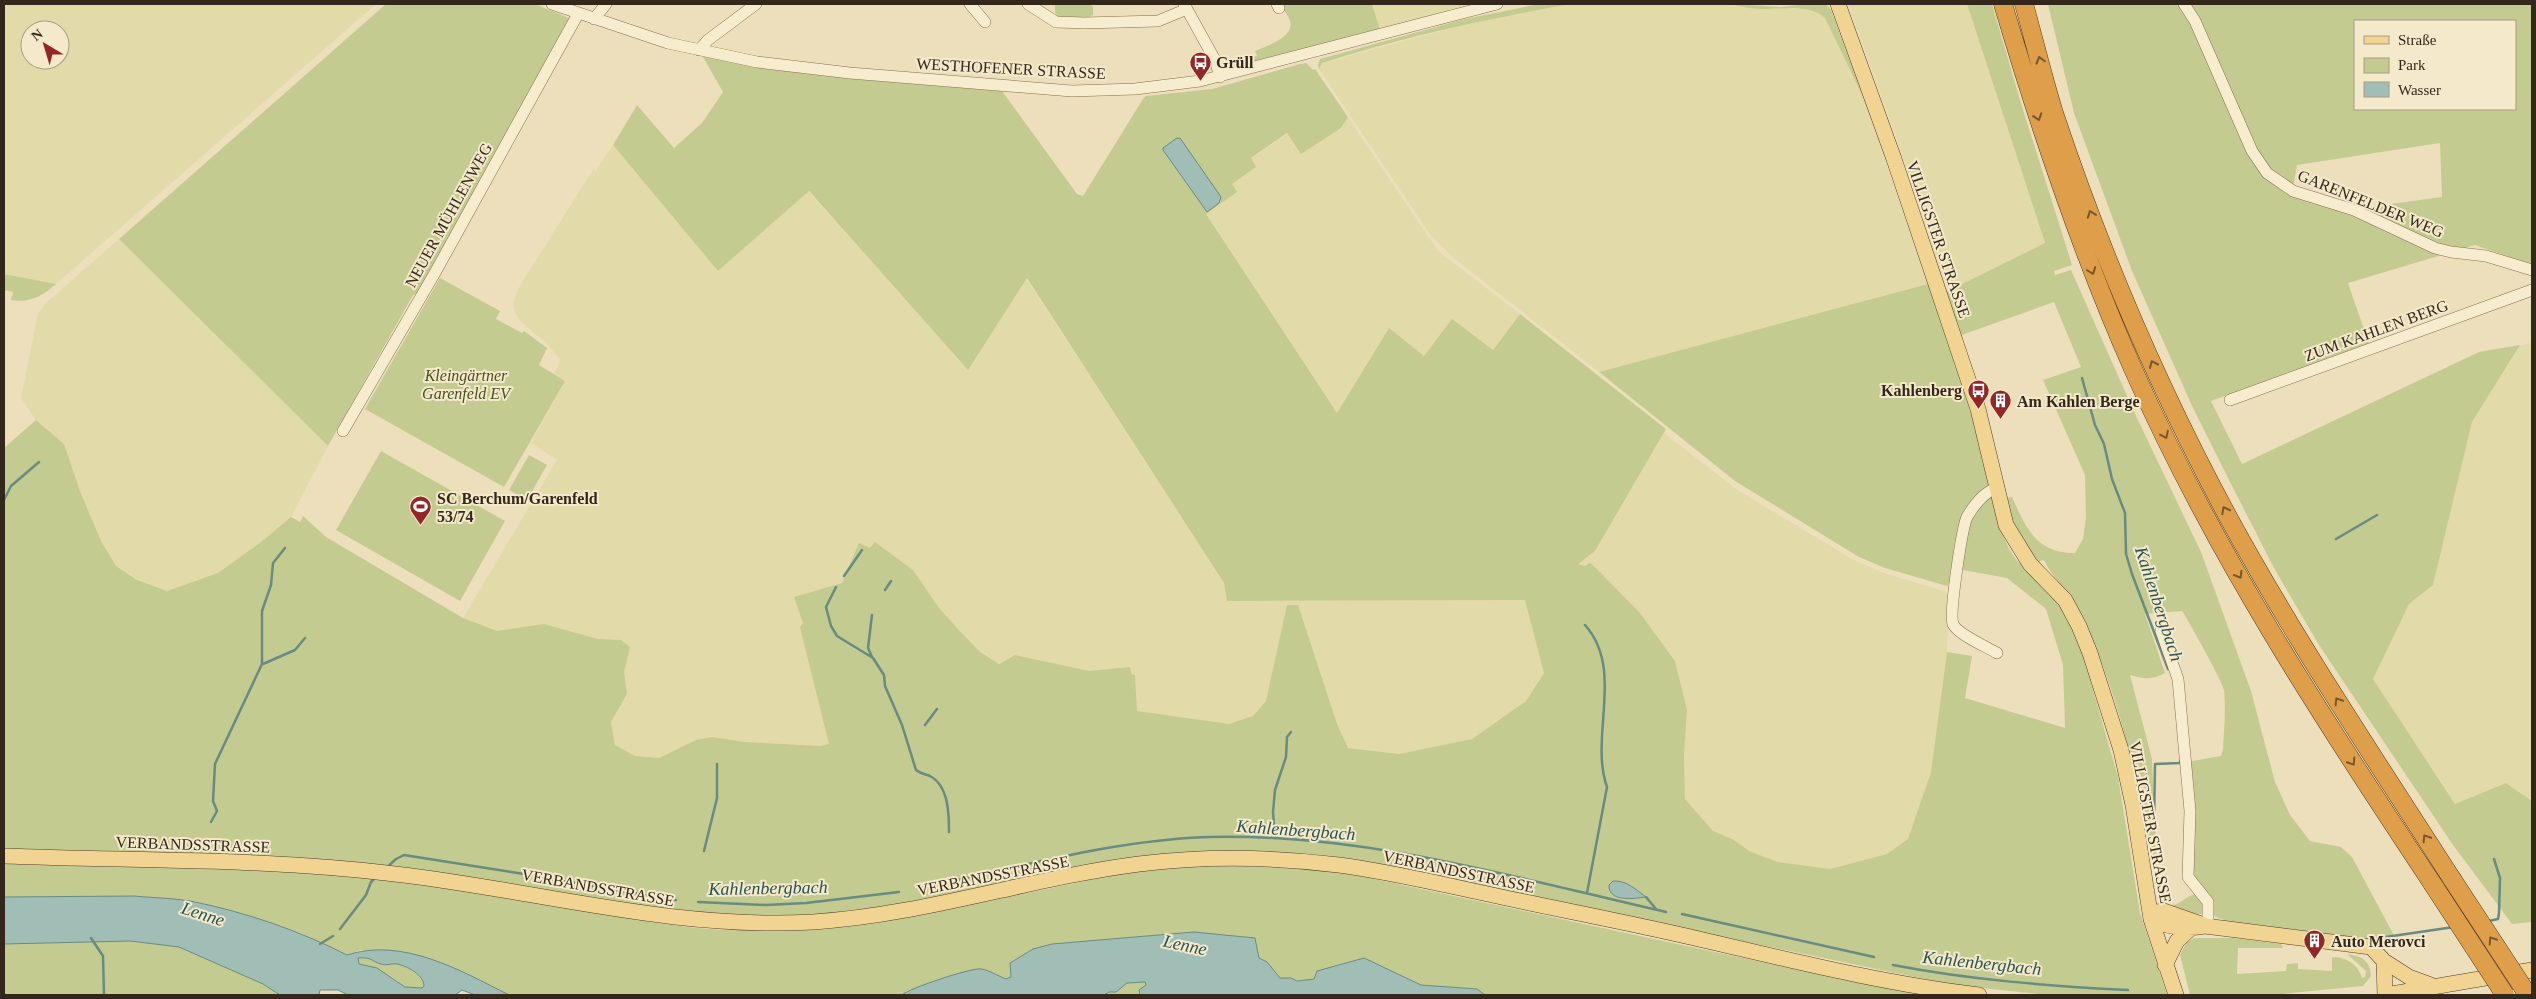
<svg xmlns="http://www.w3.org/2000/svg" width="2536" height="999" font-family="'Times New Roman',serif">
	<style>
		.farmland { fill: #e3daa9; fill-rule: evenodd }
		.green { fill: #c4cb90; fill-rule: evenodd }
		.water { fill: #a0beb5; stroke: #688b82; fill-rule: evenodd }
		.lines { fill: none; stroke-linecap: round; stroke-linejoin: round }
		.stream { stroke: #688b82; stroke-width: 2.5 }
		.minor-casing { stroke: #846f56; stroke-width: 12 }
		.major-casing { stroke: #513d2a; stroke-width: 16 }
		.highway-casing { stroke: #513d2a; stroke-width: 19 }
		.minor { stroke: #f8ecce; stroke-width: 11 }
		.major { stroke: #f2d492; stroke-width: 15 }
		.highway { stroke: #df9e4a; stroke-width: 18 }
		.highway-bridge-casing { stroke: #513d2a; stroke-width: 19; stroke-linecap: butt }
		.highway-bridge { stroke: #df9e4a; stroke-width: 18 }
		.oneway { stroke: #78572e }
		.labels { text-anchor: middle; stroke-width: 4; stroke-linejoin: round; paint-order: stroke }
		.poi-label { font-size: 16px; font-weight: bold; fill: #33271b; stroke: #f5e9cb; text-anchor: start }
		.street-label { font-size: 16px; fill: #33271b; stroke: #f5e9cb }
		.park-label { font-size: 16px; font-style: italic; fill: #445021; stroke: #f5e9cb }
		.water-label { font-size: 18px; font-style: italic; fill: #2a5351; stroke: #f5e9cb }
	</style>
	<rect width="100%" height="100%" fill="#eddfbc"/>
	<path class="farmland" d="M4,4H376L56,284L4,274ZM30,30H60V60H30Z
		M1372,4H1470L1380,30Z
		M1570,4H1730L1759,9H1808L1818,12L1825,18L1864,99L1928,284L1599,372L1455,259L1431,236L1319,69L1320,66L1322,63L1421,36L1498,17Z
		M1848,4H1967L2045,244L1946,292L1899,145Z
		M1348,117L1438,251L1520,314L1493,350L1452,320L1424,356L1389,329L1337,413L1205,213L1236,192L1231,184L1251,159L1288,133L1301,153L1341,128Z
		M613,145L718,271L808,191L968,370L1026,278L1224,583L1227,601L1526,600L1544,673L1526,701L1472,739L1400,754L1348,748L1226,725L1137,714L1134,675L1090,672L1015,655L830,747L645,766L615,745L611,722L627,694L544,624L497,631L463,618L557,460L531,443L565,381L554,374L561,360L545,342L521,322L515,313L513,304L518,289L594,168L595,172Z
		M119,239L328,446L291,517L261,542L218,573L167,591L137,580L116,566L101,541L80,491L64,444L36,420L21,398L38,313L47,302Z
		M2532,343V801L2506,783L2455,804L2372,679L2409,604L2433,585L2472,422L2520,345Z
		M1664,433L1739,491L1854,560L1884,573L1944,591L1950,597L1947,652L1931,772L1908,839L1887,854L1830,869L1778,862L1721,840L1685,799L1684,755L1675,661L1640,613L1598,570L1577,564L1595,551Z"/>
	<path class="green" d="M386,4H535L569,18L571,21L419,292L413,295L328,446L119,239Z
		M1055,4H1090L1093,7V15L1087,18L1058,17L1055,12Z
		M1287,4H1372L1380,30L1231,67L1230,65L1257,56L1255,51C1266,46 1295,37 1290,21C1289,16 1284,11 1282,7Z
		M1539,4H1570C1487,19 1403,37 1322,63L1319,69L1318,65L1320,59L1465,19Z
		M1730,4L1780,7L1808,4L1827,5L1831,10L1864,99L1825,18C1809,3 1782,10 1761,9C1751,9 1740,6 1730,4Z
		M1967,4H1992L2020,100L2072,265L2054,271L2055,275L2071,270L2136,416L2201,552L2251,691L2275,782L2290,815L2310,841L2341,847L2352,857L2397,941L2377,944L2367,940L2228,922L2212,915L2211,900L2192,882L2190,877L2192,812L2187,762L2221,756L2223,749C2224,730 2226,709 2224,690C2223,682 2188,620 2182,611L2145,614L2165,673C2153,680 2143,679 2130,675L2152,759L2158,891C2170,922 2185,892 2198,894L2204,901L2206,908L2201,914C2184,916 2164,907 2157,891C2154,860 2147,828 2140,797C2126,734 2109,671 2080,613C2071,594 2053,579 2044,560L2040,561V566C2018,543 2009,529 2004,498L2012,497C2026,528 2036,553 2075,553L2083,539L2086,517L2085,475L2043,380L2081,367L2054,302L1959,336L1946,292L2045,243Z
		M2048,4H2180L2258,154L2191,4H2532V265L2475,245L2348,283L2369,344L2211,401L2242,464L2479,352L2520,345L2472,422L2433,585L2409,604L2373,679L2455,804L2506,783L2532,801V922L2512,924L2453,845L2319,645L2274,568L2230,482L2193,408L2132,271L2074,113ZM2355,21H2515V109H2355ZM2440,143L2442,197L2346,210L2292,193L2297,165Z
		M699,50L999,87L1077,194L1083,196L1143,99L1146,96L1212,89L1300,64L1306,63L1313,70L1315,69L1348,117L1341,128L1301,154L1287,133L1251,158L1256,167L1232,184L1237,192L1206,214L1337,413L1389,328L1424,356L1452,319L1493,350L1520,314L1666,429L1595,551L1578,564L1585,566L1590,563L1598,570L1640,613L1675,661L1687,710L1684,755L1685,799L1713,831L1734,840L1749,851L1778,862L1830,869L1887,854L1908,839L1931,772L1947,652L1972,656L1965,698L2065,728L2063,665L2046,609L2007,578L1958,569L1947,586L1885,568L1859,557L1735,481L1599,372L1928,284L1980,440L1990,490L2001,531L2009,549L2017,561L2047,586L2058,599L2080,645L2118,777L2140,913L2167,995H2048L1953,985L1343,858L1289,854L1188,853L1135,857L911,902L818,915L643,920C731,937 825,933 913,916C966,906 1019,894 1072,884C1094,879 1116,873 1139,870C1206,860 1275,868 1342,872L1785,967L1938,995H1485L1477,989L1421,985L1364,958L1317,971L1314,979C1302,983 1293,978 1280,978L1267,962L1259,958L1255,938L1194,932L1052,944L1033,949L1010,963L1011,977L1006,979C962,961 962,977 923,987C915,989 908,988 902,995H509L478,979L361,950L347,955L300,933L194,901L90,941H130L179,947L263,984L280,995H4V448L36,420L64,444L80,491L101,541L116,566L137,580L167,591L218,573L261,542L291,517L300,522L303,516L326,537L463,618L497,631L544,624L598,639L621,640L630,647L624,672L627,694L611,722L615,745L635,756L659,758L696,740L712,737L744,742L820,746L829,744L800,627L803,623L794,597L842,583L859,543L870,548L875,542L913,570L939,608L956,627L980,652L999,664L1015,655L1089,671L1130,667L1131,674L1135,675L1137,711L1229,724L1253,716L1266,701L1287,605H1298L1337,724L1348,748L1399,754L1472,739L1526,701L1544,673L1525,600L1227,601L1224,583L1027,278L968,370L809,191L718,271L613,145L637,105L674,148L702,123L723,92Z
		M4,274L56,284C42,296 31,303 11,300L13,292L4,290Z
		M440,278L500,311L496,319L522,333L524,331L547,348L539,365L565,381L504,487L365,409Z
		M381,451L505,521L460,601L336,530Z
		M529,455L547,465L527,500L509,490Z
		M2195,938H2234L2281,944L2283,948H2238L2237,974L2286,971L2287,964L2298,963V969L2332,971V957C2346,957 2358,964 2362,978L2365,977L2366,971L2347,954C2361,956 2370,960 2371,976L2363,986L2272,995H2190L2180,955L2187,942Z
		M358,958C373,957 370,961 381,964C386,966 392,963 397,964C407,966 424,976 424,986L422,988L405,987L390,976L359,964Z
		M1145,982L1146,985L1139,994L1140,995H1104L1109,992H1116L1127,983Z"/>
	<path class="water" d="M1177,138H1180L1221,197L1219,203L1207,212L1163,150V148Z
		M1613,881C1626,880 1635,889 1646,897C1633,899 1608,902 1609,885Z
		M134,896C154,898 176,898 195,902C248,913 300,931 347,955C402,937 460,970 509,995H475L462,990L455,995H348L338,990H320L319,995H280L263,984L179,947L130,941L4,944V897ZM358,958C373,957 370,961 381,964C386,966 392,963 397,964C407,966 424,975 424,986L422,988L405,987L377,968L359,964Z
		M1194,932L1255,938L1259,958L1267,962L1280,978H1291L1297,981L1314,979L1317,971L1364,958L1421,985L1477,989L1485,995H1140L1139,990L1146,985L1145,982L1127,983L1116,992H1109L1104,995H902C907,989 973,967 981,969C989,970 998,976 1006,979L1011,977L1010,963L1033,949L1052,944Z"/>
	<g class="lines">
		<path class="stream" d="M2082,378L2095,425L2104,444L2112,479L2125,513L2126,554L2132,574L2168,669
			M4,500L11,486L39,462
			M2336,539L2377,515
			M844,576L862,550
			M836,587L826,607L831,626L837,636L873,658L884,675L885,686L902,725L916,770C921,774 925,774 930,776C949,786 949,815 949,832
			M885,590L891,581
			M872,615L868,648L872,657
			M1585,625C1625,670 1589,736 1607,787L1587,893
			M263,664L295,650L305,638
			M925,725L937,709
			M211,822L217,811L213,801L215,764L262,664V611L271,585L273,563L285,548
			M2154,831L2155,764L2180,763V761
			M1275,839L1273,812L1275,790L1286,757L1287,737L1291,732
			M704,851L717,798V764
			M386,868L396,859L404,855L524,874
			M534,876L676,900
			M921,888C1016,868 1112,840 1209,837C1365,833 1516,878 1666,912
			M1646,897L1656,909
			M698,902L766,905L806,903L899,892
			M1682,914L1874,957
			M2489,921L2498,919L2499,913L2500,878L2494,859
			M340,929L366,895L371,882L375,878
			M91,938L103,956L104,995
			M2372,939L2454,927
			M320,944L333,936
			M1893,965C1971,980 2049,986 2128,990"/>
		<defs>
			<path id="minor" d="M552,4L668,43L757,62L850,73L1072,91L1135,89L1200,81L1497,4
				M970,4L985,22
				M1028,4L1056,22L1084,23L1158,21L1187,9
				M1184,4L1215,60L1220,77
				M1277,4L1279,8
				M2184,4L2195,21L2252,151L2267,173L2293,191L2354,210L2435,248L2451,252L2486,256L2532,270
				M594,19L606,4
				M699,50L708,40L756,4
				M2230,400L2532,290
				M343,431L436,271L578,14
				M1997,488C1984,492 1974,505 1967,517C1962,528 1949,613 1953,624C1957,634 1987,647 1997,653
				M2161,631L2178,679L2190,811L2188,877L2208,902V927"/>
			<path id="major" d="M1838,4L1894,159L1978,409L2006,525L2030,564L2065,600L2079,626L2090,653L2121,750L2133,805L2151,919L2176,995
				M4,856C134,861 265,858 395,874C535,890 671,930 813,922C924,915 1030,878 1139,864C1204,856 1274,857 1339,865C1392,872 1445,885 1497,896C1566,911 1635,924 1703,940C1794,961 1886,984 1979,995
				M2150,913L2164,911L2204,925
				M2151,919C2168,928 2186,929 2205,926L2371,947L2384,961L2385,995
				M2384,961L2409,977L2431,985
				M2165,965L2177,941L2191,928
				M2386,995L2532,970"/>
			<path id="highway" d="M2003,4C2040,129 2081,252 2134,371C2214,552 2323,719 2432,883
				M2024,4C2034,40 2043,77 2054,113C2100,251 2158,387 2227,515C2295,640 2375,759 2452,879"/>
		</defs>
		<use href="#minor" class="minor-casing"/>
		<use href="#major" class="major-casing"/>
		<use href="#highway" class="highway-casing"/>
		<use href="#minor" class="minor"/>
		<use href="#major" class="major"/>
		<use href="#highway" class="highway"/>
		<defs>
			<path id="highway-bridge" d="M2452,879L2528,995
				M2432,883L2505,995"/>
		</defs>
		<use href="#highway-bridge" class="highway-bridge-casing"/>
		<use href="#highway-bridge" class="highway-bridge"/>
	</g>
	<defs><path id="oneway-chevron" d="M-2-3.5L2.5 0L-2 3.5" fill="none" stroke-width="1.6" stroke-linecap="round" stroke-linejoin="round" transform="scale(1.25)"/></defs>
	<g class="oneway">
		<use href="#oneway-chevron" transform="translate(2040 60) rotate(-106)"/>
		<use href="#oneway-chevron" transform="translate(2038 117) rotate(71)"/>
		<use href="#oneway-chevron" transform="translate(2091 214) rotate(-110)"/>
		<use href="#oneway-chevron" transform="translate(2092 271) rotate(69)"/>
		<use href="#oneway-chevron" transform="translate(2153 364) rotate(-114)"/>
		<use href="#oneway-chevron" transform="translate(2165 435) rotate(64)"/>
		<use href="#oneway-chevron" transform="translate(2225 510) rotate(-117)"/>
		<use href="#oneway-chevron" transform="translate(2239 575) rotate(60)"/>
		<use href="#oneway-chevron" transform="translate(2338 701) rotate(-122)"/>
		<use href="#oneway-chevron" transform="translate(2352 762) rotate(57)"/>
		<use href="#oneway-chevron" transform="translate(2426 838) rotate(-122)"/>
		<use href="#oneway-chevron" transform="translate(2492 940) rotate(-123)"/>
	</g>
	<defs>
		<symbol id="bus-pin" viewBox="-11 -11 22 30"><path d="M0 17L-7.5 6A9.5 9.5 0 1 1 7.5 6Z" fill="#932626" stroke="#f5e9cb"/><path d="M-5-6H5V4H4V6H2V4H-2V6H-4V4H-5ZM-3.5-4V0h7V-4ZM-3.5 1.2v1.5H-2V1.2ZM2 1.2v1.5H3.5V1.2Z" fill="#fff"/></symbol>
		<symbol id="building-pin" viewBox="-11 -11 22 30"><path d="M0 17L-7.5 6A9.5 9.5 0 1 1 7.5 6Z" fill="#932626" stroke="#f5e9cb"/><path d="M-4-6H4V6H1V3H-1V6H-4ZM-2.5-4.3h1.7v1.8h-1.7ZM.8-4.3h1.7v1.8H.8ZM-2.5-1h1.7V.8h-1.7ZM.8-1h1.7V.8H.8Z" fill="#fff"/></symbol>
		<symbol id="stadium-pin" viewBox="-11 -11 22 30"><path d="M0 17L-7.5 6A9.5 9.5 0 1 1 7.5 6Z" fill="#932626" stroke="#f5e9cb"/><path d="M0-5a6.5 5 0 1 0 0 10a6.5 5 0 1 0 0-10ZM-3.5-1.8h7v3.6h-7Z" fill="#fff"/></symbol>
	</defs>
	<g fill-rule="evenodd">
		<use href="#bus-pin" x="1188" y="50" width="25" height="34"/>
		<use href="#bus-pin" x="1966" y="378" width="25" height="34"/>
		<use href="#building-pin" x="1988" y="388" width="25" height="34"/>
		<use href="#stadium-pin" x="408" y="494" width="25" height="34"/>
		<use href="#building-pin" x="2302" y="928" width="25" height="34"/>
	</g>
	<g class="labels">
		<g class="poi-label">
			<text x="1216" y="68">Grüll</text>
			<text x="1962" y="396" text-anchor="end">Kahlenberg</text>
			<text x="2017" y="407">Am Kahlen Berge</text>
			<text x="437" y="504">SC Berchum/Garenfeld<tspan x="437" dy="18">53/74</tspan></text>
			<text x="2331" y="947">Auto Merovci</text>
		</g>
		<g class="street-label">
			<text transform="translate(1011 68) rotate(3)" y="6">WESTHOFENER STRASSE</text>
			<text transform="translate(2371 203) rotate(22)" y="6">GARENFELDER WEG</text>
			<text transform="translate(448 215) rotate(-61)" y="6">NEUER MÜHLENWEG</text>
			<text transform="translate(1939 239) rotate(71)" y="6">VILLIGSTER STRASSE</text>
			<text transform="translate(2376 330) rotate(-20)" y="6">ZUM KAHLEN BERG</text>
			<text transform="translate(2151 822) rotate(79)" y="6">VILLIGSTER STRASSE</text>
			<text transform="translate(193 844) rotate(2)" y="6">VERBANDSSTRASSE</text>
			<text transform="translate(1459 871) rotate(12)" y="6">VERBANDSSTRASSE</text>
			<text transform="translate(993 875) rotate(-11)" y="6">VERBANDSSTRASSE</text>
			<text transform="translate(598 887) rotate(10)" y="6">VERBANDSSTRASSE</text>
		</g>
		<g class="park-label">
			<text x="466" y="381">Kleingärtner<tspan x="466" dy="18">Garenfeld EV</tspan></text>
		</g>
		<g class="water-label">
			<text transform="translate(2159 604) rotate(72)" y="6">Kahlenbergbach</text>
			<text transform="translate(1296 830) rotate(4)" y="6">Kahlenbergbach</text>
			<text transform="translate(768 888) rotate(-1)" y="6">Kahlenbergbach</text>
			<text transform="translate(203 914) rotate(18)" y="6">Lenne</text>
			<text transform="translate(1185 945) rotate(12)" y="6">Lenne</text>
			<text transform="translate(1982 963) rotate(6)" y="6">Kahlenbergbach</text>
		</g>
	</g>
	<rect width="2536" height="999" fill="none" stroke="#33271b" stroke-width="10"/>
	<rect x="2354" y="20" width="162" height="90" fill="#f5e9cb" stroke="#a79b85"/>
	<rect x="2364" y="36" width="25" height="8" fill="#f2d492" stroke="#a79b85"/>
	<text x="2398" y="45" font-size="15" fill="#33271b">Straße</text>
	<rect x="2364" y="58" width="25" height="15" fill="#c4cb90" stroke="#a79b85"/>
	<text x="2398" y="70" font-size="15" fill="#33271b">Park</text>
	<rect x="2364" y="82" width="25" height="15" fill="#a0beb5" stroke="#a79b85"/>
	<text x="2398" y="95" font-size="15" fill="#33271b">Wasser</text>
	<g transform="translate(45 45) rotate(322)"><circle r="24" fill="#f5e9cb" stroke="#a79b85"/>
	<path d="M0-4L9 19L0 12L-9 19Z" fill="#932626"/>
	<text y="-8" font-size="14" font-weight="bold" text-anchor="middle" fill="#33271b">N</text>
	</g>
</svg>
